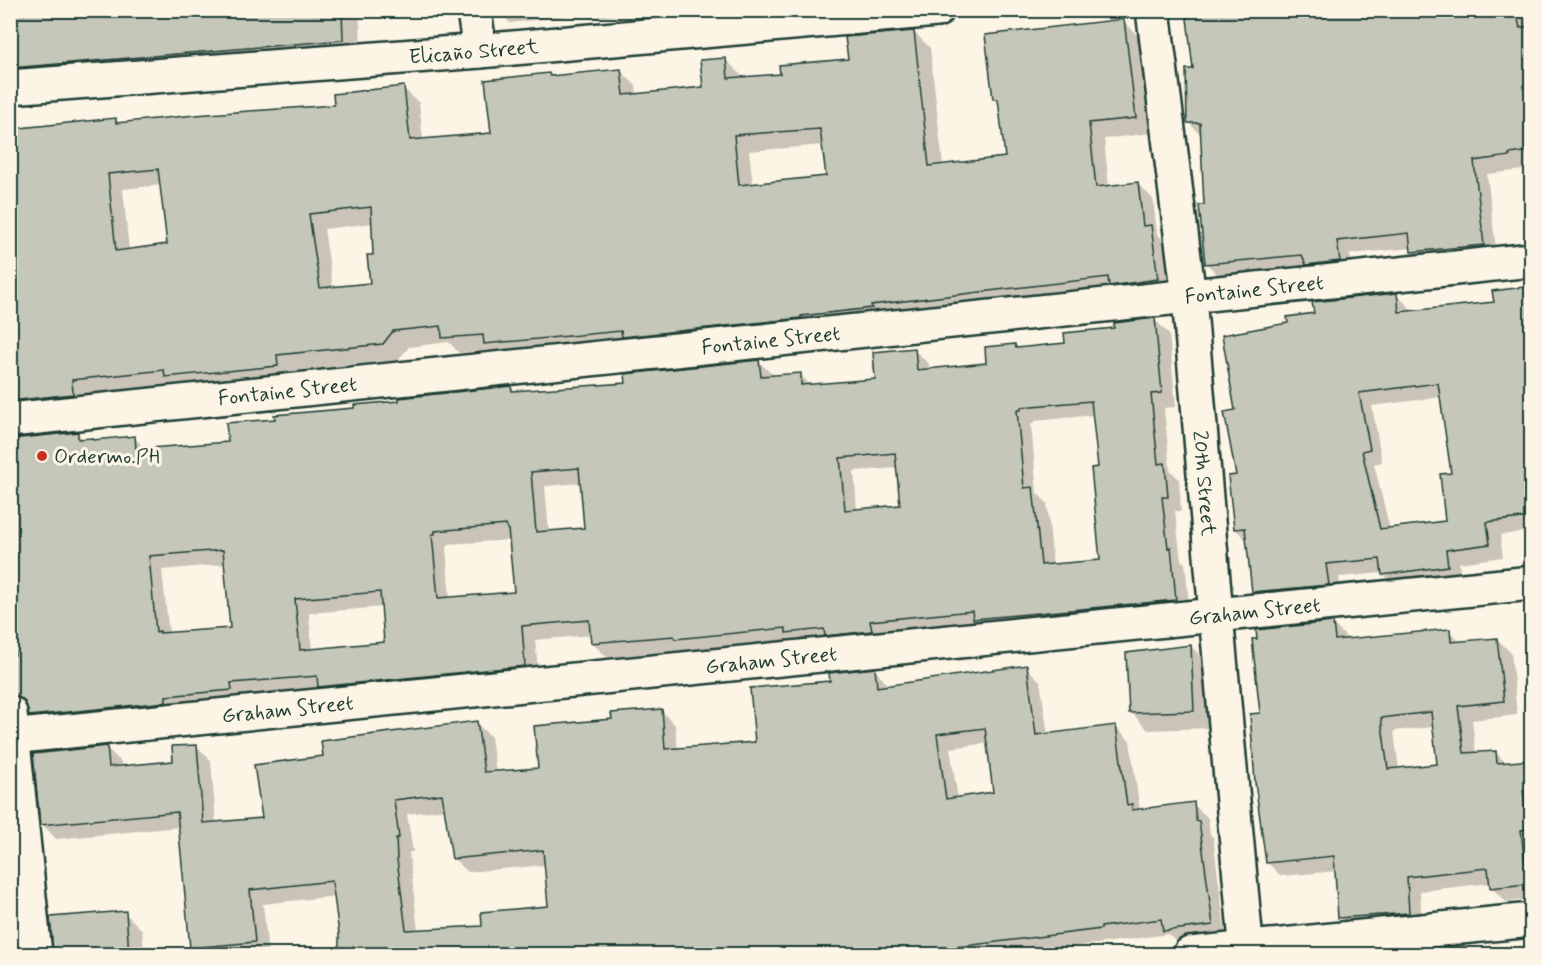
<svg xmlns="http://www.w3.org/2000/svg" width="1542" height="965" font-family="Mynerve,sans-serif">
	<style>
		.shadow { fill: #0003; fill-rule: evenodd }
		.building { fill: #c5c7b9; stroke: #1f3d34; stroke-width: 1.5; fill-rule: evenodd }
		.lines { fill: none; stroke-linecap: round; stroke-linejoin: round }
		.minor-casing { stroke: #1f3d34; stroke-width: 38 }
		.major-casing { stroke: #1f3d34; stroke-width: 38 }
		.minor { stroke: #fcf5e5; stroke-width: 33 }
		.major { stroke: #fcf5e5; stroke-width: 33 }
		.poi-dot { fill: #c8321e; stroke: #fcf5e5; stroke-width: 2 }
		.labels { text-anchor: middle; stroke-width: 6; stroke-linejoin: round; paint-order: stroke }
		.street-label { font-size: 21px; fill: #1f3d34; stroke: #fcf5e5 }
		.poi-label { font-size: 21px; fill: #1f3d34; stroke: #fcf5e5; text-anchor: start }
	</style>
	<rect width="100%" height="100%" fill="#fcf5e5"/>
	<filter id="ink" filterUnits="userSpaceOnUse"><feTurbulence type="fractalNoise" baseFrequency=".0167" numOctaves="2"/><feDisplacementMap in="SourceGraphic" scale="12" xChannelSelector="R" yChannelSelector="G"/><feConvolveMatrix kernelMatrix="1 2 1 2 8 2 1 2 1" color-interpolation-filters="sRGB"/></filter>
	<g filter="url(#ink)">
		<path class="shadow" d="M10,10H359L362,59L10,91Z
			M498,10H632L633,13L588,18L584,14L510,23Z
			M707,10H752L712,16Z
			M1270,10H1532V169L1487,174L1497,258L1427,266L1413,252L1412,248L1350,254L1353,275L1220,277L1206,263V206L1202,136L1189,123L1195,70Z
			M1124,21L1139,37L1151,133L1104,139L1109,187L1138,184L1153,199L1157,234L1166,242L1172,295L501,359L493,350L459,353L449,342L409,347L398,360L292,371L293,382L10,419V131L115,119L120,124L336,107L403,88L419,103L423,140L493,134L549,74L552,77L620,70L636,86L637,95L704,88L725,59L741,75V78L782,75L850,61L914,32L930,48L943,166L1007,159L1000,104L995,99ZM824,145L828,177L753,185L749,151ZM161,185L169,246L129,251L123,189ZM373,223L375,256L372,284L333,288L324,229Z
			M1532,287V531L1500,535L1503,557L1459,563L1461,579L1397,588L1383,573L1339,577L1341,598L1267,605L1253,592L1248,541L1235,529L1238,476L1237,411L1290,325L1315,314L1397,295L1410,308L1411,312L1495,303ZM1441,397L1452,474L1447,522L1390,530L1374,464L1382,462L1372,406Z
			M1155,320L1169,334L1176,407L1164,408L1170,470L1179,479L1181,511H1175L1181,560L1185,563L1190,614L607,657L592,643V635L535,640L539,680L324,690L245,697V704L45,730L31,715L29,709L22,708L10,715V657H17L13,605H10V500L19,499L77,433L84,440L93,439L95,441L135,438L146,450L230,443L276,420L511,388L515,392L628,384L759,362L774,376L800,374L811,386L877,380L914,350L929,364V370L988,364L1015,346L1018,349L1067,344ZM1094,415L1099,469L1102,561L1053,566L1047,503L1037,493L1031,424L1035,423V421ZM898,468L902,506L857,510L854,471ZM582,483L586,529L549,533L545,486ZM511,540L516,593L450,599L446,548L448,547V544ZM226,564L231,629L169,634L162,570ZM383,607L386,643L312,650L309,613Z
			M1333,624L1347,638V641L1449,631L1461,643L1497,639L1511,653L1517,715L1472,720L1476,754L1495,752L1507,764L1532,762V899L1506,902L1492,888L1491,883L1420,891L1422,927L1354,931L1340,917L1337,871L1281,876L1267,862L1261,715ZM1434,727L1438,765L1399,770L1394,731Z
			M1191,646L1208,664L1211,728L1148,730L1131,712Z
			M1026,667L1040,681L1048,735L1116,727L1130,741L1140,811L1193,804L1208,818L1210,834L1213,837L1226,939L1179,945L1168,934L1024,954H346V939L336,896L263,904L268,954H193L180,827L56,839L42,824L107,748L121,762L122,767L175,762L197,746L211,761L216,823L264,819L325,757L476,723L491,737L496,773L539,770L614,721L661,710L675,725L678,750L756,743L831,682L875,670L889,686ZM988,743L995,793L958,799L950,748ZM446,809L453,858L468,872L546,865L550,907L484,927L418,931L409,852H413L407,814Z
			M125,913L142,930L144,954H55V952Z
			M10,924H11L15,954H10Z"/>
		<path class="building" d="M10,10H342L343,40L10,68Z
			M1186,10H1516L1520,28L1529,26L1532,42V151L1509,154L1510,156L1474,161L1484,245L1411,252L1409,233L1337,241L1340,261L1306,265L1302,255L1205,264L1199,205H1204L1200,123H1187L1186,69H1193Z
			M1124,19L1136,118L1089,123L1096,187L1138,182L1143,226L1151,225L1158,279L1109,286L1108,277L871,305L872,308L801,316V318L622,337L621,331L484,344L483,335L442,338L441,326L393,331L383,344L277,355L278,366L165,377L164,370L72,380L73,394L10,401V129L116,118V123L195,115L334,105L333,94L404,86L410,140L491,133L485,80L549,73L550,76L621,69L624,95L703,87L700,60L726,58L728,78L780,74L779,65L848,59L845,37L914,31L929,166L1005,157L998,99H993L985,35ZM820,129L826,176L739,185L734,135ZM158,169L167,244L116,251L108,174ZM371,207L373,255H367L370,283L320,288L309,214Z
			M1532,286V517L1487,522L1490,544L1446,550L1448,566L1382,575L1380,559L1326,564L1329,585L1252,592L1245,528L1234,529L1228,476L1236,475L1224,412L1235,410L1222,335L1288,323L1287,317L1314,313L1312,302L1397,293L1399,312L1494,302L1492,291ZM1438,383L1451,473L1440,474L1445,521L1380,529L1362,451L1370,449L1359,393Z
			M1155,318L1162,393L1151,394L1158,464L1165,463L1168,497H1162L1168,548L1171,547L1176,600L973,619L972,611L870,621L872,631L825,636L824,629L786,633V628L675,639L674,636L591,643L589,620L522,626L525,666L318,687L317,676L231,683L232,690L166,696V702L29,716L25,702L13,695L10,656L15,655L10,598V498H17L11,439L78,432V439L93,438V440L135,436L136,449L228,442L226,423L275,419L274,415L354,408V405L399,401V398L511,386L512,391L626,383L625,374L759,360L761,376L801,373V385L875,379L873,352L915,348L917,370L986,363L985,347L1015,344L1016,348L1065,343L1064,333L1114,328V323ZM1091,401L1098,467L1091,468L1100,560L1041,565L1033,487L1024,488L1017,410H1021V407ZM895,453L900,505L845,510L840,458ZM579,468L584,528L536,532L531,472ZM506,525L507,529H508L514,592L438,598L432,534H435V531ZM223,550L230,628L160,633V631L156,632L149,556ZM380,592L384,642L300,650L295,599Z
			M1333,622L1335,640L1450,629L1451,642L1497,638L1504,701L1458,706L1464,753L1496,751L1497,763L1532,760V789L1523,790L1528,829L1521,830L1527,884L1490,888L1488,868L1407,877L1409,913L1338,918L1334,856L1266,863L1255,782L1250,714L1260,713L1252,639H1257L1256,630ZM1431,712L1437,764L1388,769L1381,718Z
			M1191,645L1194,711L1129,713L1126,653Z
			M1027,665L1036,735L1116,725L1127,805L1132,804V810L1194,802L1196,821H1199L1213,925L1163,931L1161,919L1101,927V929L900,954H856L855,950L798,954H339V934L332,881L250,890L255,942L190,948L177,812L40,825L33,754L107,746L109,767L173,761L172,746L197,745L203,823L262,818L254,765L323,756L321,741L477,721L484,772L538,768L534,726L612,719L611,713L662,709L665,749L755,742L750,688L830,681L829,673L875,668L877,687ZM985,728L993,792L946,799L937,734ZM442,794L452,859L543,850L548,906L481,912L482,926L406,930L397,859L396,838H399L394,800Z
			M126,911L129,954H53L50,917Z"/>
		<g class="lines">
			<defs>
				<g id="minor">
					<path id="s1" d="M1153,10L1189,297L1216,615L1247,954"/>
					<path d="M475,18L480,51"/>
					<path id="s2" d="M10,87L480,51L937,10"/>
					<path id="s3" d="M10,420L1532,260"/>
					<path id="s4" d="M10,737L1532,583"/>
					<path d="M1190,954L1532,920"/>
				</g>
				<path id="major" d="M10,713L35,954"/>
			</defs>
			<use href="#minor" class="minor-casing"/>
			<use href="#major" class="major-casing"/>
			<use href="#minor" class="minor"/>
			<use href="#major" class="major"/>
		</g>
	</g>
	<circle class="poi-dot" cx="42" cy="456" r="6"/>
	<g class="labels">
		<g class="street-label">
			<text dy="7" stroke="none"><textPath href="#s2" startOffset="465">Elicaño Street</textPath></text>
			<text dy="7" stroke="none"><textPath href="#s3" startOffset="1251">Fontaine Street</textPath></text>
			<text dy="7" stroke="none"><textPath href="#s3" startOffset="765">Fontaine Street</textPath></text>
			<text dy="7" stroke="none"><textPath href="#s3" startOffset="279">Fontaine Street</textPath></text>
			<text dy="7" stroke="none"><textPath href="#s1" startOffset="476">20th Street</textPath></text>
			<text dy="7" stroke="none"><textPath href="#s4" startOffset="1251">Graham Street</textPath></text>
			<text dy="7" stroke="none"><textPath href="#s4" startOffset="765">Graham Street</textPath></text>
			<text dy="7" stroke="none"><textPath href="#s4" startOffset="279">Graham Street</textPath></text>
		</g>
		<g class="poi-label">
			<text x="54" y="463">Ordermo.PH</text>
		</g>
	</g>
	<rect width="1542" height="965" fill="none" stroke="#fcf5e5" stroke-width="36"/>
	<rect x="18" y="18" width="1506" height="929" fill="none" stroke="#1f3d34" stroke-width="2" filter="url(#ink)"/>
</svg>
